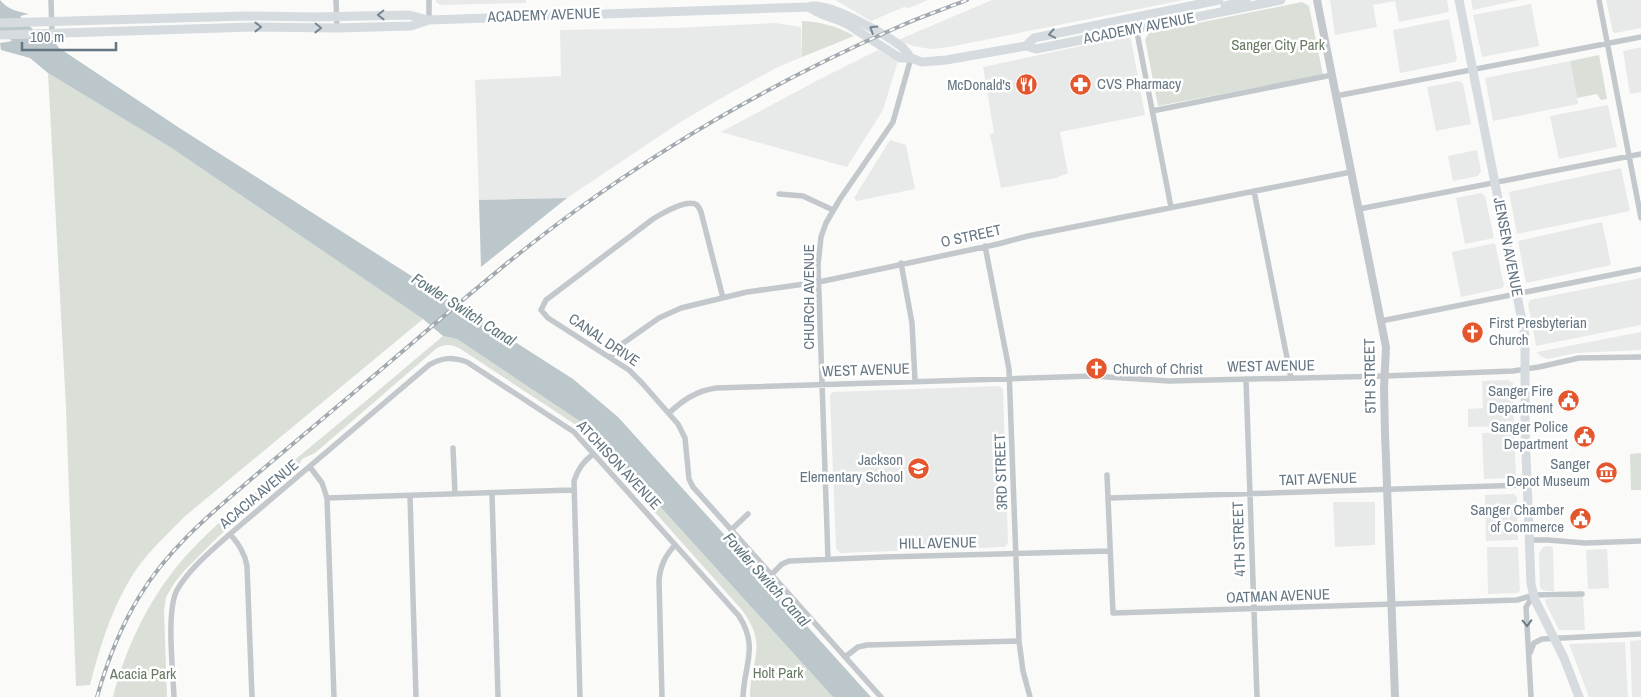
<svg xmlns="http://www.w3.org/2000/svg" width="1641" height="697" font-family="'Archivo Narrow',sans-serif">
	<style>
		.built { fill: #e8e9e9 }
		.green { fill: #dadfd7 }
		.water { fill: #bbc7cb }
		.lines { fill: none; stroke-linecap: round; stroke-linejoin: round }
		.minor { stroke: #c3c8cc; stroke-width: 5.5 }
		.tertiary { stroke: #c3c8cc; stroke-width: 8 }
		.primary { stroke: #d6dbdf; stroke-width: 9 }
		.rail-casing { stroke: #a2aab0; stroke-width: 4 }
		.rail { stroke: #fff; stroke-width: 2; stroke-dasharray: 5.5; stroke-linecap: butt }
		.oneway { stroke: #768591 }
		.oneway2 { stroke: #6a7a87 }
		.labels { text-anchor: middle; stroke-width: 5; stroke-linejoin: round; paint-order: stroke }
		.street-label { font-size: 15px; fill: #657683; stroke: #fff }
		.park-label { font-size: 15px; fill: #687a64; stroke: #fff }
		.poi-label { font-size: 15px; fill: #657683; stroke: #fff; text-anchor: end }
		.water-label { font-size: 16px; font-style: italic; fill: #60757c; stroke: #fff }
	</style>
	<rect width="100%" height="100%" fill="#fafaf8"/>
	<path class="built" d="M436,0H526V3L440,5L436,2Z
		M835,0H928L909,8L904,7L871,21Z
		M992,0H1184L949,47L930,49L913,46L898,40Z
		M1330,0H1447L1449,12L1399,22L1395,1L1373,5L1377,27L1335,35Z
		M1471,0H1519L1473,10Z
		M1606,0H1641V28L1615,33L1613,32Z
		M1531,4L1539,46L1482,57L1473,15Z
		M1449,19L1457,59L1455,62L1400,73L1393,30Z
		M775,23L801,27L802,57L776,68L716,101L679,123L567,198L479,200L475,80L561,76L560,30L676,28Z
		M1127,36L1131,39L1145,115L1060,132L1068,173L1056,178L1001,188L990,134L994,133L983,67Z
		M1641,47V92L1630,94L1623,51Z
		M878,50L897,61V64L883,110L847,167L721,132L820,79Z
		M1570,61L1578,104L1493,121L1485,78Z
		M1459,81L1463,83L1471,124L1436,131L1427,87Z
		M1608,105L1617,147L1559,159L1550,116Z
		M890,140L906,145L915,189L857,201L854,198Z
		M1477,150L1481,171L1478,176L1453,181L1448,156Z
		M1621,168L1630,211L1517,234L1509,192Z
		M1481,193L1485,196L1494,238L1465,244L1456,198Z
		M1602,222L1611,265L1526,283L1518,241Z
		M1495,243L1504,285L1502,288L1461,297L1452,252Z
		M1641,278V325L1536,346L1528,304L1530,300Z
		M1641,332V350L1576,353L1548,359L1540,356L1537,352Z
		M1508,380L1513,383L1514,426L1468,427V409L1483,408L1482,381Z
		M999,386L1003,389L1008,543L1005,547L840,553L836,549L830,395L833,392Z
		M1514,432L1516,476L1513,478L1484,479L1482,433Z
		M1514,494L1517,497L1518,540L1486,541L1485,495Z
		M1333,502H1375V545L1335,547Z
		M1547,546L1553,547L1554,591H1545L1540,588L1539,553L1543,547Z
		M1487,547H1518L1520,590L1518,593L1488,594Z
		M1607,549L1609,588L1588,589L1586,550Z
		M1583,596L1585,630H1559L1546,604L1545,599Z
		M1641,640V697H1632L1630,641Z
		M1625,642L1628,697H1589L1569,644Z"/>
	<path class="green" d="M1302,2L1309,6L1323,75L1158,106L1145,39L1149,33Z
		M802,21C821,22 837,26 854,36L802,57Z
		M1599,55L1607,99L1601,100L1597,94L1577,98L1570,61Z
		M48,73L170,147L423,319L184,517C165,537 142,557 129,581C110,613 99,650 90,685L76,686L66,407Z
		M443,336L457,339L581,422L606,447L833,697H750C750,659 769,647 742,610L579,427L459,348C450,344 445,344 437,348L315,453L302,459L296,470L220,535L185,570L175,582L166,597L164,611L167,697H113C125,650 147,603 178,565C211,525 257,492 297,458C346,418 394,377 443,336Z
		M1641,453V490H1631L1630,454Z"/>
	<path class="water" d="M0,0C8,10 17,11 29,14L20,16L43,40H53L59,48L181,129L573,379L618,417L871,697H833L606,447L581,422L457,339L443,336L423,319L170,147L48,73L30,58L1,50L0,43L12,41L0,31Z
		M567,198L481,267L479,200Z"/>
	<g class="lines">
		<path class="minor" d="M51,0L52,34
			M336,0L337,28
			M429,0V20
			M1599,0L1641,218
			M1134,17L1171,207
			M1336,96L1641,37
			M1152,111L1332,75
			M1254,191L1291,378
			M779,194L803,196L833,210
			M1359,209L1641,154
			M985,246L1009,369L1019,641L1023,671L1030,697
			M901,263L912,323L915,381
			M723,298L701,212C700,210 699,207 697,205C688,198 661,214 653,219L546,300L541,310L548,318L629,370L642,383L678,424L685,438L689,479L693,487L881,697
			M1381,321L1641,269
			M611,357L622,344L649,325L659,318L681,308L747,292L819,282L998,244L1028,236L1351,172
			M1246,379L1257,697
			M669,413C683,400 696,391 716,388L1093,376L1169,381L1385,376L1513,371L1539,367L1579,358L1641,357
			M453,448L455,494
			M310,467L322,483L327,498L334,697
			M1107,475L1113,613L1517,600L1534,595L1582,594
			M492,494L498,697
			M410,496L416,697
			M327,498L573,490
			M1109,498L1527,485
			M731,530L748,514
			M230,534C239,544 245,553 247,566L252,697
			M1529,540H1548L1585,543L1641,541
			M828,559L818,265L821,237L826,223L840,199L893,122L911,58
			M771,575L782,564L789,561L884,557L1110,551
			M1530,653L1534,643L1542,639L1641,634
			M845,657L858,647L867,645L1019,641
			M174,697C173,671 166,611 177,590C189,569 212,550 230,534L429,365C443,357 452,357 467,362L574,432L739,616C759,647 744,665 743,697
			M580,697L574,481C578,469 583,462 593,454
			M662,697L659,581C660,566 665,556 675,545
			M1531,697L1526,607L1534,595"/>
		<path class="tertiary" d="M1317,0L1386,347L1384,388L1385,433L1395,697"/>
		<path class="primary" d="M1459,0L1525,336V428L1531,584L1535,600L1564,658L1579,697
			M1225,6L1246,0
			M809,7C820,16 834,17 847,24L900,58H911L922,62L946,60L1026,46L1036,49L1281,0
			M0,23L246,16L315,17L409,15L429,20L809,7C826,0 886,35 901,46C905,50 908,54 911,58
			M0,35L253,27L337,28L411,26L429,20
			M1026,46L1034,38L1219,0"/>
		<defs>
			<path id="rail" d="M97,697C107,662 120,628 139,597C169,547 214,511 257,474C291,445 325,417 358,389C430,329 499,266 575,211C676,138 784,77 898,27C920,17 944,9 967,0"/>
		</defs>
		<use href="#rail" class="rail-casing"/>
		<use href="#rail" class="rail"/>
	</g>
	<defs><path id="oneway-chevron" d="M-2-3.5L2.5 0L-2 3.5" fill="none" stroke-width="1.6" stroke-linecap="round" stroke-linejoin="round" transform="scale(1.25)"/></defs>
	<g class="oneway">
		<use href="#oneway-chevron" transform="translate(381 15) rotate(179)"/>
		<use href="#oneway-chevron" transform="translate(258 27)"/>
		<use href="#oneway-chevron" transform="translate(318 28) rotate(1)"/>
		<use href="#oneway-chevron" transform="translate(873 29) rotate(-148)"/>
		<use href="#oneway-chevron" transform="translate(1052 34) rotate(169)"/>
	</g>
	<use class="oneway2" href="#oneway-chevron" transform="translate(1527 623) rotate(88)"/>
	<defs>
		<symbol id="pharmacy-disc" viewBox="-11 -11 22 22"><circle r="9.5" fill="#e4572e" stroke="#fff"/><path d="M-2-6h4v4h4v4h-4v4h-4v-4h-4v-4h4Z" fill="#fff"/></symbol>
		<symbol id="restaurant-disc" viewBox="-11 -11 22 22"><circle r="9.5" fill="#e4572e" stroke="#fff"/><path d="M-5-6h1v4h1v-4h1v4h1v-4h1v5L-1.5 .5V6h-2V.5L-5-1ZM5-6V6H3V1.5H1.5Q1.5-4 5-6Z" fill="#fff"/></symbol>
		<symbol id="church-disc" viewBox="-11 -11 22 22"><circle r="9.5" fill="#e4572e" stroke="#fff"/><path d="M-1.2-6h2.4v3.5h3.3v2.4h-3.3V6h-2.4V-.1h-3.3v-2.4h3.3Z" fill="#fff"/></symbol>
		<symbol id="civic-disc" viewBox="-11 -11 22 22"><circle r="9.5" fill="#e4572e" stroke="#fff"/><path d="M-.6-6.5H3V-4.5H.6V-3L4-1V1h2V6H-6V1h2V-1L-.6-3ZM-1.2 2.5V6h2.4V2.5Z" fill="#fff"/></symbol>
		<symbol id="school-disc" viewBox="-11 -11 22 22"><circle r="9.5" fill="#e4572e" stroke="#fff"/><path d="M0-5L7-2L0 1L-7-2ZM-4 1L0 2.5L4 1V4Q0 6-4 4Z" fill="#fff"/></symbol>
		<symbol id="museum-disc" viewBox="-11 -11 22 22"><circle r="9.5" fill="#e4572e" stroke="#fff"/><path d="M0-6L6-3V-2H-6V-3ZM-5-1h2V3h-2ZM-1-1h2V3h-2ZM3-1h2V3H3ZM-6 4H6V6H-6Z" fill="#fff"/></symbol>
	</defs>
	<g fill-rule="evenodd">
		<use href="#pharmacy-disc" x="1068" y="72" width="25" height="25"/>
		<use href="#restaurant-disc" x="1014" y="72" width="25" height="25"/>
		<use href="#church-disc" x="1460" y="320" width="25" height="25"/>
		<use href="#church-disc" x="1084" y="356" width="25" height="25"/>
		<use href="#civic-disc" x="1556" y="388" width="25" height="25"/>
		<use href="#civic-disc" x="1572" y="424" width="25" height="25"/>
		<use href="#school-disc" x="906" y="456" width="25" height="25"/>
		<use href="#museum-disc" x="1594" y="460" width="25" height="25"/>
		<use href="#civic-disc" x="1568" y="506" width="25" height="25"/>
	</g>
	<g class="labels">
		<g class="street-label">
			<text transform="translate(544 15) rotate(-2)" y="5">ACADEMY AVENUE</text>
			<text transform="translate(1139 28) rotate(-11)" y="5">ACADEMY AVENUE</text>
			<text transform="translate(971 236) rotate(-12)" y="5">O STREET</text>
			<text transform="translate(1508 247) rotate(79)" y="5">JENSEN AVENUE</text>
			<text transform="translate(809 297) rotate(-90)" y="5">CHURCH AVENUE</text>
			<text transform="translate(604 340) rotate(34)" y="5">CANAL DRIVE</text>
			<text transform="translate(1271 366) rotate(-1)" y="5">WEST AVENUE</text>
			<text transform="translate(866 370) rotate(-2)" y="5">WEST AVENUE</text>
			<text transform="translate(1370 376) rotate(-91)" y="5">5TH STREET</text>
			<text transform="translate(619 465) rotate(47)" y="5">ATCHISON AVENUE</text>
			<text transform="translate(1001 472) rotate(-92)" y="5">3RD STREET</text>
			<text transform="translate(1318 479) rotate(-2)" y="5">TAIT AVENUE</text>
			<text transform="translate(259 494) rotate(-40)" y="5">ACACIA AVENUE</text>
			<text transform="translate(1239 539) rotate(-92)" y="5">4TH STREET</text>
			<text transform="translate(938 543) rotate(-1)" y="5">HILL AVENUE</text>
			<text transform="translate(1278 596) rotate(-2)" y="5">OATMAN AVENUE</text>
		</g>
		<g class="park-label">
			<text x="1278" y="50">Sanger City Park</text>
			<text x="778" y="678">Holt Park</text>
			<text x="143" y="679">Acacia Park</text>
		</g>
		<g class="poi-label">
			<text x="1097" y="89" text-anchor="start">CVS Pharmacy</text>
			<text x="1011" y="90">McDonald's</text>
			<text x="1489" y="328" text-anchor="start">First Presbyterian<tspan x="1489" dy="17">Church</tspan></text>
			<text x="1113" y="374" text-anchor="start">Church of Christ</text>
			<text x="1553" y="396">Sanger Fire<tspan x="1553" dy="17">Department</tspan></text>
			<text x="1568" y="432">Sanger Police<tspan x="1568" dy="17">Department</tspan></text>
			<text x="903" y="465">Jackson<tspan x="903" dy="17">Elementary School</tspan></text>
			<text x="1590" y="469">Sanger<tspan x="1590" dy="17">Depot Museum</tspan></text>
			<text x="1564" y="515">Sanger Chamber<tspan x="1564" dy="17">of Commerce</tspan></text>
		</g>
		<g class="water-label">
			<text transform="translate(464 309) rotate(33)" y="6">Fowler Switch Canal</text>
			<text transform="translate(767 579) rotate(48)" y="6">Fowler Switch Canal</text>
		</g>
	</g>
	<path d="M22 42v8h94v-8" fill="none" stroke="#657683" stroke-width="2.5"/>
	<text x="30" y="42" font-size="15" fill="#657683" stroke="#ffffff" stroke-width="4" paint-order="stroke">100 m</text>
</svg>
